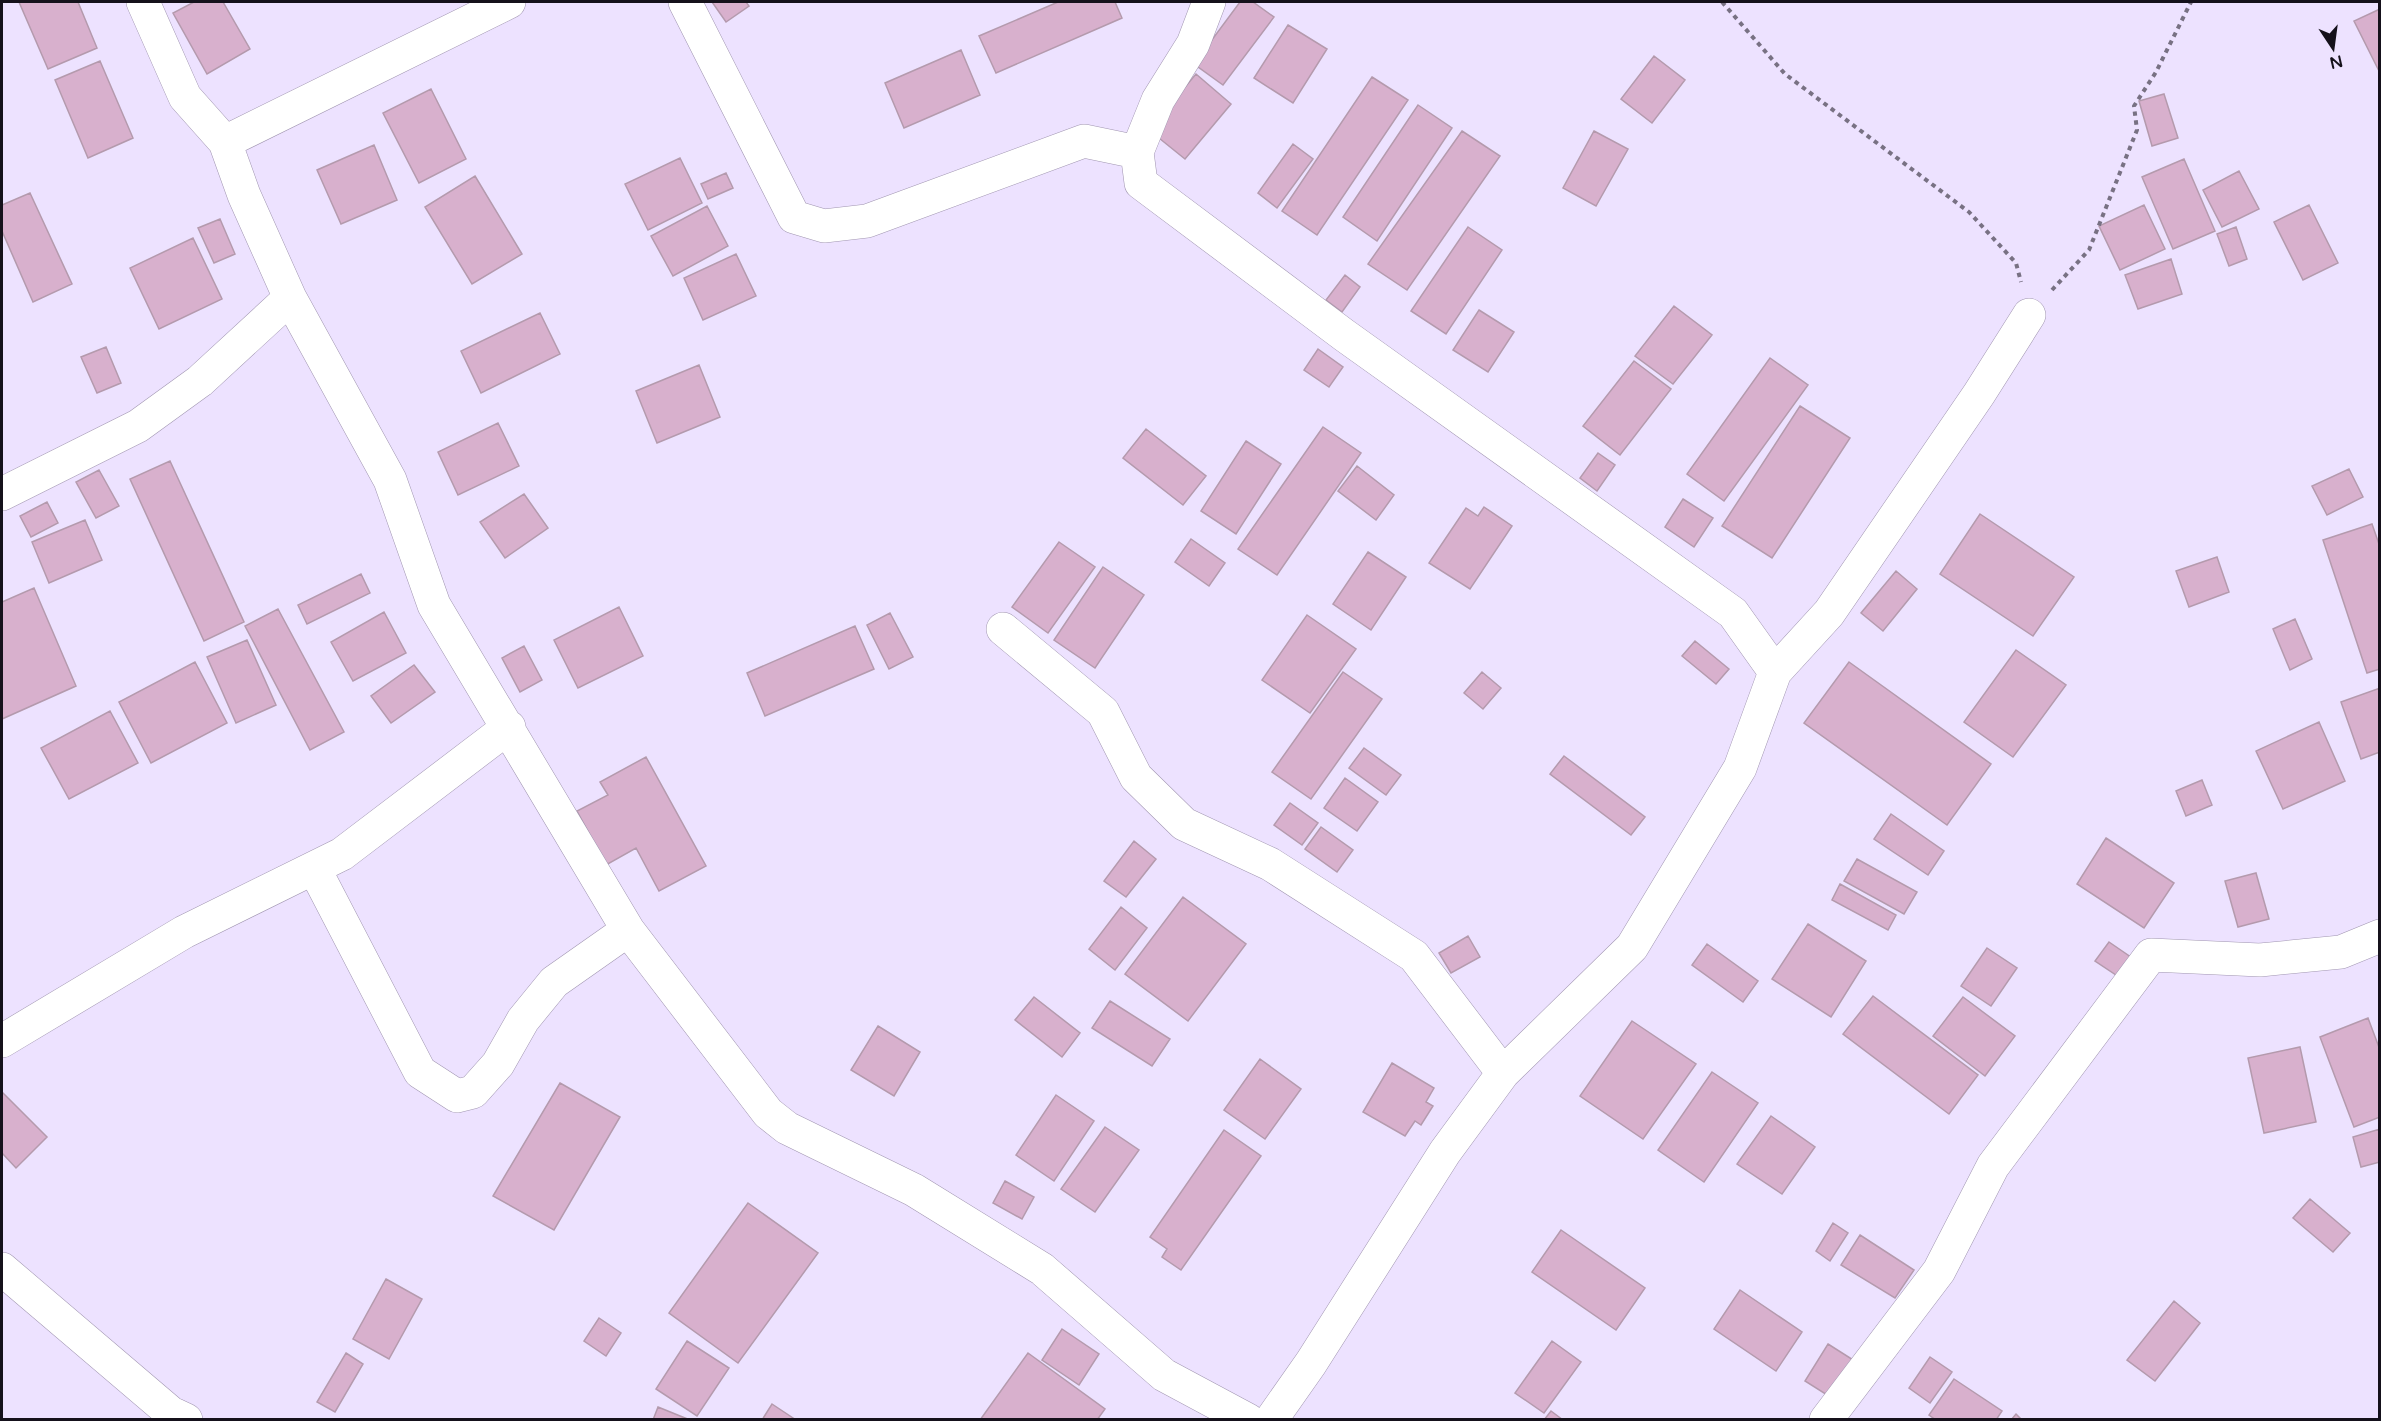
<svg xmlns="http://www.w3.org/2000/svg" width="2381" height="1421" font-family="'Varela Round',sans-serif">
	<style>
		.building { fill: #d8b0cd; stroke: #b49aad; stroke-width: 1.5 }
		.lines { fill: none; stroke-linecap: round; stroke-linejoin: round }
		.minor-casing { stroke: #a196b1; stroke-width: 34 }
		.path { stroke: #787183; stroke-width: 4; stroke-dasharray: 4.5 4.5; stroke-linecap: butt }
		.minor { stroke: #fff; stroke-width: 33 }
	</style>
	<rect width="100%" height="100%" fill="#ede2ff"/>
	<path class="building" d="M19,2H78L97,48L48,69Z
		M194,2H223L250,49L207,74L173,13Z
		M712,2H746L749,6L726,22Z
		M1058,2H1115L1122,18L996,73L979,36Z
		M1240,2H1253L1274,17L1223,85L1194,64Z
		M2380,9V73L2354,21Z
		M1288,25L1327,49L1293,103L1254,78Z
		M961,50L980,95L904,128L885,83Z
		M1654,56L1685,80L1652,123L1621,99Z
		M100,61L133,138L88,158L55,80Z
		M1196,74L1231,104L1185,159L1149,130Z
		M1372,77L1408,100L1317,235L1282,211Z
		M431,89L466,159L419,183L383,113Z
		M2164,94L2178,138L2152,146L2139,101Z
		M1418,105L1452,128L1377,241L1343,217Z
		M1462,131L1500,156L1407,290L1368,264Z
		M1594,131L1628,149L1596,206L1563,188Z
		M1293,144L1313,159L1277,208L1258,193Z
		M374,145L397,200L341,224L317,170Z
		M680,158L702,203L648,230L625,184Z
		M2184,159L2215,231L2173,249L2142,177Z
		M2239,171L2259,209L2222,227L2203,190Z
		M726,173L733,188L708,199L701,184Z
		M475,176L522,254L472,284L425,207Z
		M30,193L72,284L33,302L2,231V205Z
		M2144,205L2165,249L2120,270L2099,226Z
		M2309,205L2338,263L2303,280L2274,222Z
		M707,206L728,246L673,276L651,236Z
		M220,219L235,254L214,263L198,228Z
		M1468,227L1502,250L1446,334L1411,311Z
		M2236,227L2247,259L2229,266L2217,234Z
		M193,238L222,299L159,329L130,268Z
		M736,254L756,296L703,320L684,278Z
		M2171,259L2182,294L2138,309L2125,275Z
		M1345,275L1360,287L1342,312L1326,300Z
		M1674,306L1712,335L1673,384L1635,356Z
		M1479,310L1514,332L1488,372L1453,350Z
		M540,313L560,354L481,393L461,351Z
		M106,347L121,383L97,393L81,357Z
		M1318,349L1343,367L1329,387L1304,370Z
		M1770,358L1808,385L1724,501L1687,474Z
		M1634,361L1671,389L1620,455L1583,426Z
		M699,365L720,417L657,443L636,391Z
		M1800,406L1850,438L1772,558L1722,526Z
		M498,423L519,466L458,495L438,452Z
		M1323,427L1361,453L1277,575L1238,549Z
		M1146,429L1206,476L1183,505L1123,458Z
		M1246,441L1281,464L1236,534L1201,511Z
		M1598,453L1615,465L1597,491L1580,478Z
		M170,461L244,622L204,641L130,479Z
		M1357,466L1394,495L1376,520L1338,491Z
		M2349,469L2363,497L2327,515L2312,486Z
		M99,470L119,506L96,518L76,482Z
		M524,494L548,528L505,558L480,522Z
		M1683,499L1713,518L1694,547L1665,527Z
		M47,502L58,523L31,537L20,516Z
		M1484,507L1512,526L1470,589L1429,563L1466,508L1478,516Z
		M1980,514L2074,577L2033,636L1940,574Z
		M85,520L102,560L49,583L32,542Z
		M2372,524L2380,547V669L2367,673L2323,540Z
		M1191,539L1225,563L1209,586L1175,562Z
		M1059,542L1095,567L1048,633L1012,607Z
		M1368,552L1406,577L1371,630L1333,604Z
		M2217,557L2229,592L2189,607L2176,571Z
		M1103,567L1144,595L1095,668L1054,640Z
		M1896,571L1917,589L1883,631L1861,613Z
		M361,574L370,593L307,624L298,605Z
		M34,588L76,686L2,719V602Z
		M619,607L643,656L578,688L554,640Z
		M278,609L344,732L310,750L245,626Z
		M384,612L406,653L353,681L331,642Z
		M890,613L913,657L889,669L867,625Z
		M1307,615L1356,649L1310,713L1262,680Z
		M2295,619L2312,659L2290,670L2273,629Z
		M855,626L874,669L765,716L747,673Z
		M247,640L276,705L236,723L207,657Z
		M1695,641L1729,669L1716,684L1682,656Z
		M524,646L542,680L520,692L502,658Z
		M2016,650L2066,685L2013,757L1964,722Z
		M195,662L227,723L151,763L119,702Z
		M1849,662L1991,764L1947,825L1804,723Z
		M414,665L435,692L391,723L371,696Z
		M1343,672L1382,699L1311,799L1272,772Z
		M1482,672L1501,688L1483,709L1464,693Z
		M2380,688V752L2361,759L2341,702Z
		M110,711L138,763L69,799L41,748Z
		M2319,722L2345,781L2283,809L2256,751Z
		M1364,748L1401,775L1386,795L1349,768Z
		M1564,756L1645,817L1631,835L1550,774Z
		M646,757L706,866L659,891L636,848L606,865L577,811L608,795L600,782Z
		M1345,778L1378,802L1357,831L1324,808Z
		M2202,780L2212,805L2186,816L2176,791Z
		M1290,803L1318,823L1302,845L1274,825Z
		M1891,814L1944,851L1928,875L1874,839Z
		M1321,827L1353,850L1337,872L1305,849Z
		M2106,838L2174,883L2144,928L2077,884Z
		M1134,841L1156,859L1126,897L1104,881Z
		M1857,859L1917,892L1904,914L1844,881Z
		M2256,873L2269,919L2238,927L2225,881Z
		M1840,884L1896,915L1888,930L1832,900Z
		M1183,897L1246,944L1188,1021L1125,974Z
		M1121,907L1147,928L1115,970L1089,949Z
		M1808,924L1866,961L1831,1017L1772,979Z
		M1468,936L1480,957L1451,973L1439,953Z
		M2109,942L2138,962L2125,981L2095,961Z
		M1707,944L1758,981L1743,1002L1692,965Z
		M1987,948L2017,968L1991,1006L1961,986Z
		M1873,996L1978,1075L1949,1114L1843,1034Z
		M1034,997L1080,1033L1062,1057L1015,1020Z
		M1963,997L2015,1036L1985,1076L1933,1036Z
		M1110,1001L1170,1039L1152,1066L1092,1028Z
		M2368,1018L2380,1050V1117L2354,1127L2320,1037Z
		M1632,1021L1696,1064L1643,1139L1580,1096Z
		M878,1026L920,1052L894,1096L851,1070Z
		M2300,1047L2316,1122L2264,1133L2248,1058Z
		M1260,1059L1301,1089L1265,1139L1224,1110Z
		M1392,1063L1434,1088L1426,1102L1433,1106L1421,1125L1415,1121L1405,1136L1363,1112Z
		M1712,1072L1758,1103L1704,1182L1658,1150Z
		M560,1083L620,1117L554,1230L493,1196Z
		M2,1092L47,1137L16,1168L2,1153Z
		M1056,1095L1094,1121L1054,1181L1016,1155Z
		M1771,1116L1815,1147L1782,1194L1737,1164Z
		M1105,1127L1139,1150L1095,1212L1061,1189Z
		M2380,1129V1162L2361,1167L2353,1137Z
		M1224,1130L1261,1156L1181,1270L1162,1257L1167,1249L1150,1237Z
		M1005,1181L1034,1197L1022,1219L993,1203Z
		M2310,1199L2350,1233L2333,1252L2293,1218Z
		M748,1203L818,1253L738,1363L669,1313Z
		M1833,1223L1848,1233L1830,1261L1816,1251Z
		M1561,1230L1645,1288L1616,1330L1532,1272Z
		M1860,1235L1914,1270L1895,1298L1841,1265Z
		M386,1279L422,1299L389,1359L353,1339Z
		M1740,1290L1802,1332L1776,1371L1714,1329Z
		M2174,1301L2200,1323L2155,1381L2127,1360Z
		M599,1318L621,1333L606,1356L584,1341Z
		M1062,1329L1099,1354L1079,1385L1042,1360Z
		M687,1341L729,1368L697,1416L656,1389Z
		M1552,1341L1581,1362L1544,1413L1515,1393Z
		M1828,1344L1858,1363L1835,1400L1805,1381Z
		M346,1353L363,1364L335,1412L317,1402Z
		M1028,1353L1105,1409L1097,1420H980Z
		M1930,1357L1952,1372L1930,1403L1909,1388Z
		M1954,1379L2002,1411L1996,1420H1936L1929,1415Z
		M772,1404L796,1420H762Z
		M658,1407L690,1420H653Z
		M1551,1411L1563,1420H1544Z
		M2016,1414L2022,1420H2011Z"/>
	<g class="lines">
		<defs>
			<path id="minor" d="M143,2L185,97L225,142L244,195L290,298L390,480L434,605L628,930L768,1113L787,1128L914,1190L1042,1269L1164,1375L1248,1420
				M685,2L794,217L824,226L867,221L1084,141L1137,152L1141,183L1344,335L1733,613L1775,672
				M225,142L509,2
				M1137,152L1158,100L1193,44L1209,2
				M2,494L138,426L200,381L290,298
				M1003,629L1103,712L1136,777L1184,824L1270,864L1414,956L1503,1073
				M314,868L420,1072L457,1096L473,1092L498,1064L523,1020L554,982L628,930
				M2,1041L184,932L342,854L509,727
				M2,1269L171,1413L186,1420
				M1271,1420L1311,1363L1445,1152L1503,1073L1632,947L1740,768L1775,672L1829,613L1979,394L2029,315
				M1826,1420L1939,1271L1993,1166L2151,955L2260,960L2341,952L2380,936"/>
		</defs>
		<use href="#minor" class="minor-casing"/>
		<path class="path" d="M1722,2L1785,74L1969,212L2016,263L2021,282
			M2052,290L2089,250L2137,130L2134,106L2156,72L2191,2"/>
		<use href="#minor" class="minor"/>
	</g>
	<rect width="2381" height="1421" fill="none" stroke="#15111b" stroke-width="6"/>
	<g transform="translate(2333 48) rotate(167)" stroke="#ede2ff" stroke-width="4.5" paint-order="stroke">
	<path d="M0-4.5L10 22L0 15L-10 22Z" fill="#15111b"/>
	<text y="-9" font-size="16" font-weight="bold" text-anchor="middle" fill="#15111b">N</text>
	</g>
</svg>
